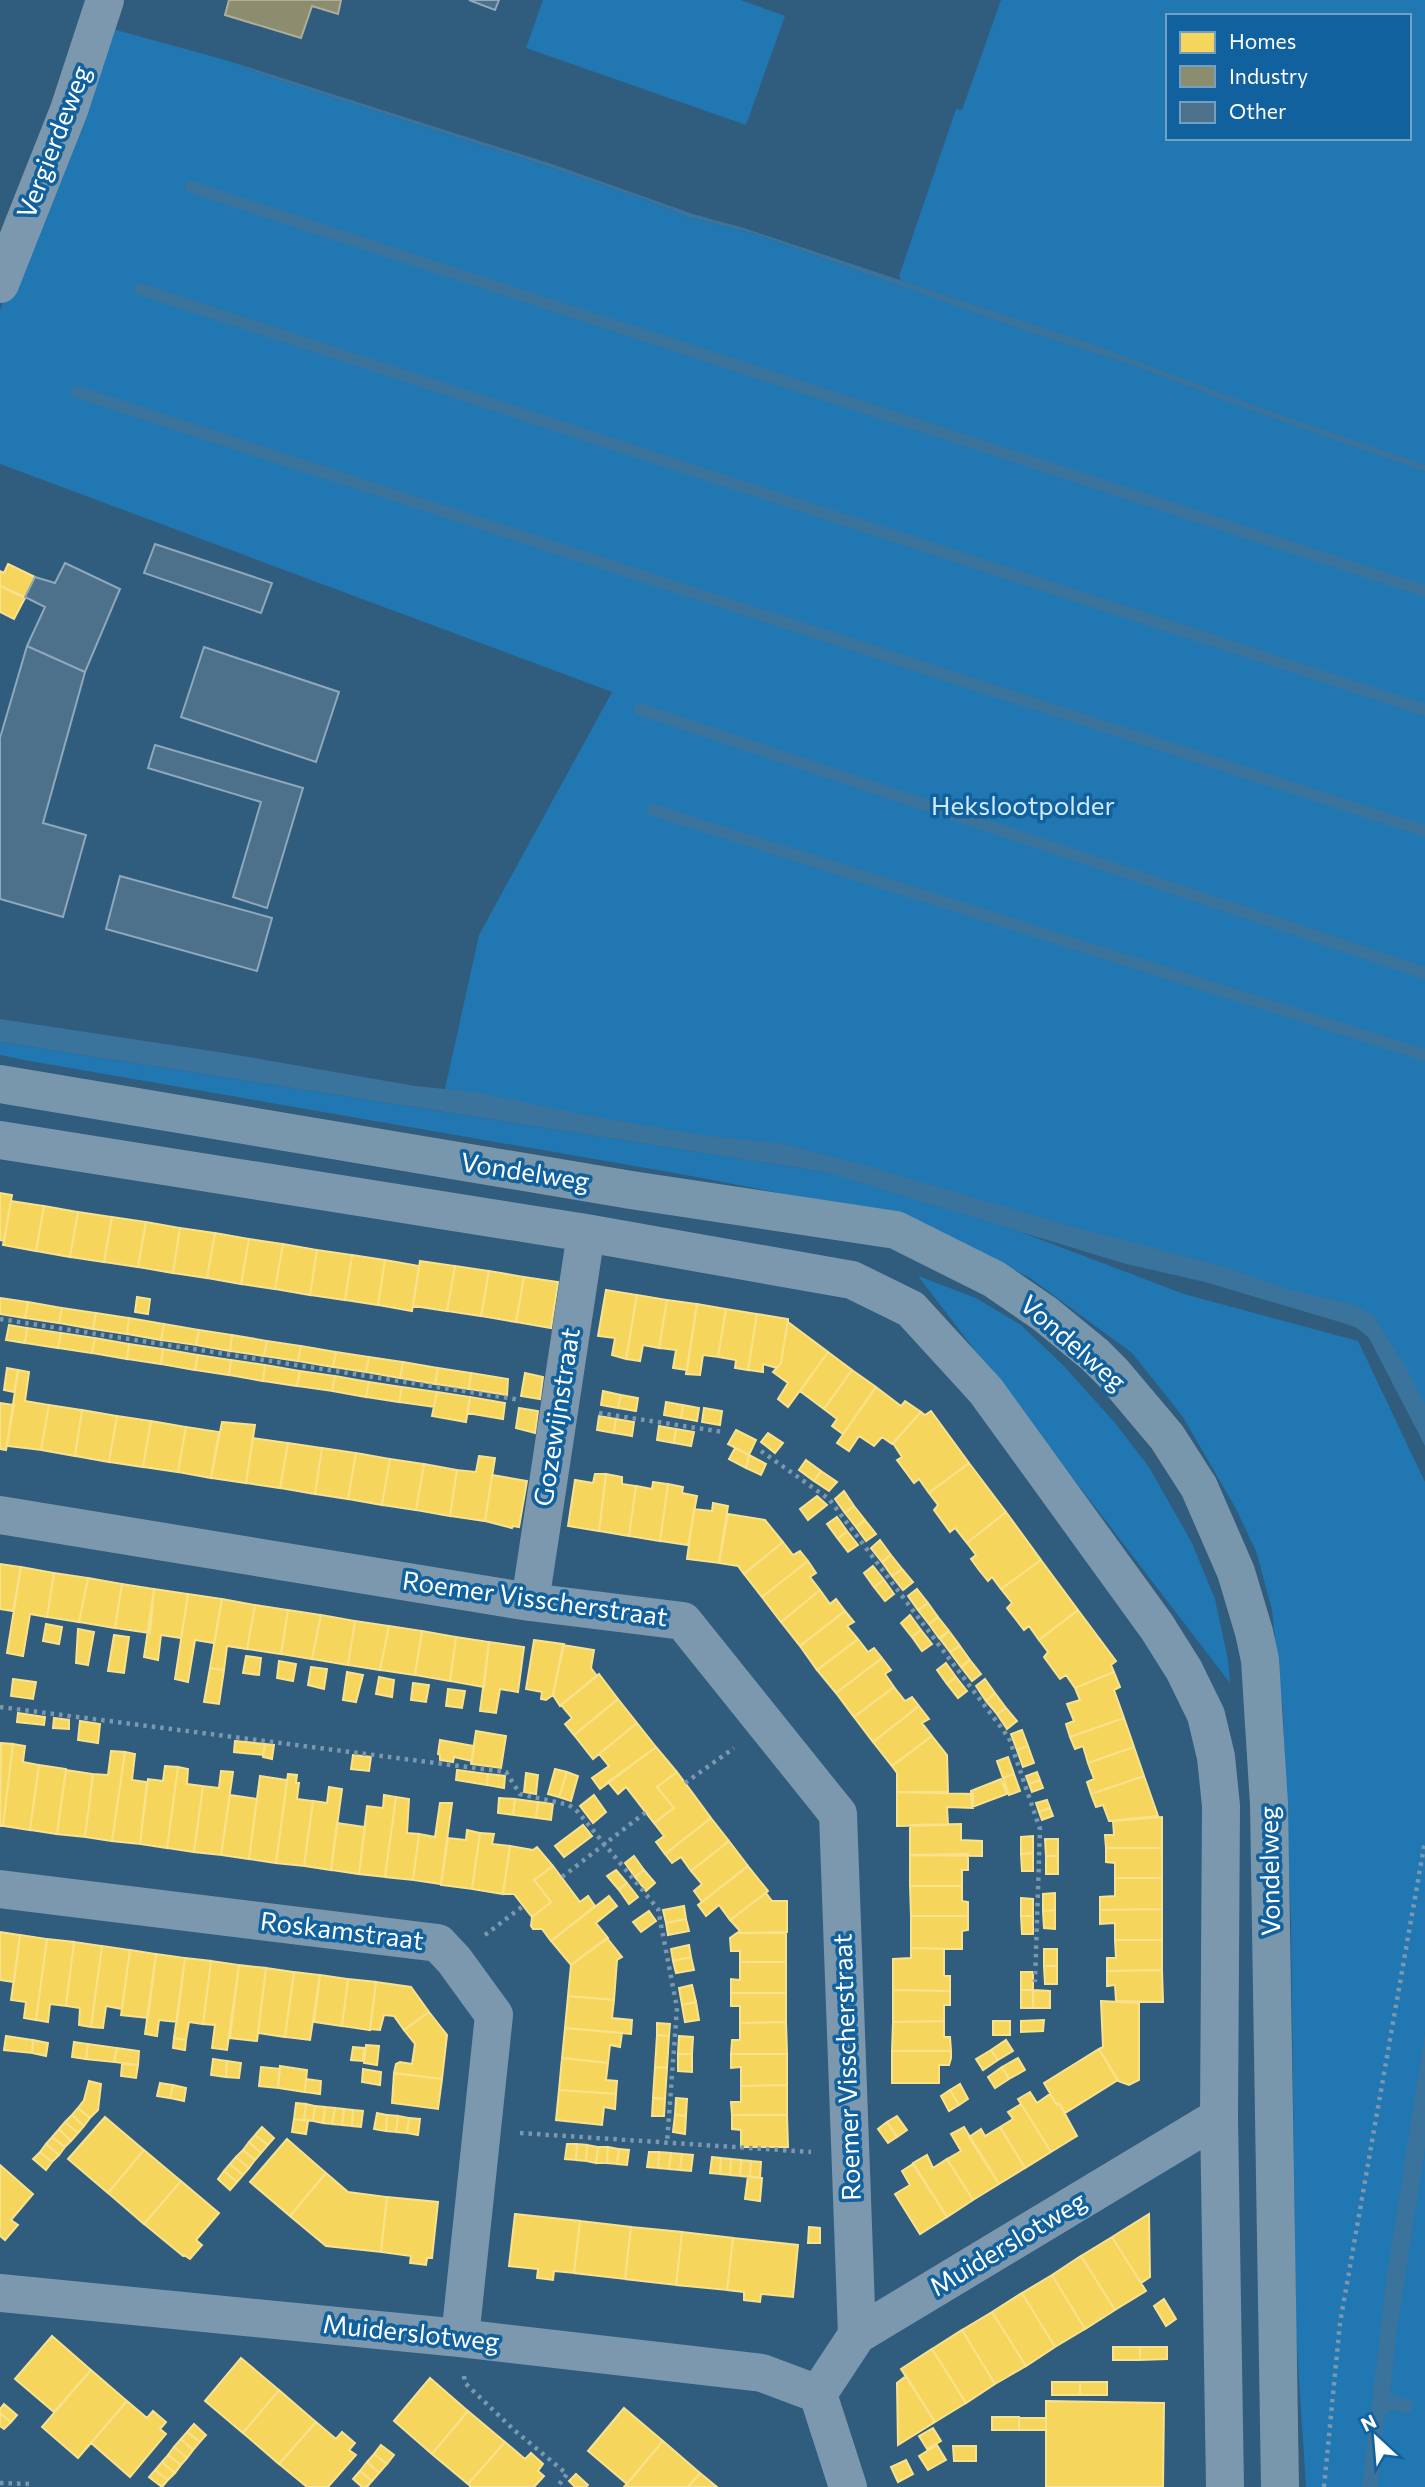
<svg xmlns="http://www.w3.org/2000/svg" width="1425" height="2487" font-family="Commissioner,sans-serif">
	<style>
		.green { fill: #2077b2; fill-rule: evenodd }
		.water { fill: #3a739c }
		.homes { fill: #f6d55c; stroke: #f9e28d; stroke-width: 2 }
		.industry { fill: #8c8c6e; stroke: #aeae9a; stroke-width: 2 }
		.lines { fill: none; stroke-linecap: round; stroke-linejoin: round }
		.stream { stroke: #3a739c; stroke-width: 12 }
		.building { fill: #4e718b; stroke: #8fa8bb; stroke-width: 2 }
		.path { stroke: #7b98ae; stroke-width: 4.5; stroke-dasharray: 3.5 5; stroke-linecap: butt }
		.minor { stroke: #7b98ae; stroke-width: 38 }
		.primary { stroke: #7997ac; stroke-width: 38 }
		.labels { text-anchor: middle; stroke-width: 7; stroke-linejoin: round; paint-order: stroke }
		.street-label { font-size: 26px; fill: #fff; stroke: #10619d }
		.park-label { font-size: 26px; fill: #cdeafe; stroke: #10619d }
	</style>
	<rect width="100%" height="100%" fill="#305c7d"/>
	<path class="green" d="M543,0H741L785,16L746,125L526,48Z
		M1001,0H1425V1425L1370,1329L779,1158L445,1089L479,935L612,692L0,464V310L80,92L109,28L229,61L263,75L546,166L646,200L688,217L755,234L898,285L901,281L899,276L956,109L962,110ZM1168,16H1409V138H1168Z
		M0,1042L826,1172L1013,1229L1184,1294L1358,1341L1425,1482V2487H1306L1296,2333L1291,1923L1283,1712L1272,1610L1256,1551L1236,1509L1183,1417L1132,1353L1030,1278L975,1250L841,1205L686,1175L24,1060L0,1055Z
		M918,1276L976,1298L1021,1325L1063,1365L1115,1423L1149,1467L1192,1543L1215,1599L1228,1660L1230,1683Z"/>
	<path class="water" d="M229,61L555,165L693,214L744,228L1092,344L1250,404L1425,465V472L1237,405L1135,366L1029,332L755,234L688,217L646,200L546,166L263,75Z
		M0,1019L231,1054L415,1086L475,1092L586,1115L701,1135L784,1144L860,1164L1067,1225L1218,1265L1294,1291L1349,1303L1373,1315L1407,1369L1425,1405V1446L1369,1338L1357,1328L1343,1323L1205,1282L1126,1264L825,1172L0,1042Z
		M1425,2032V2147L1396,2336L1390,2394L1412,2401L1411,2414L1391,2410L1384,2416L1378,2487H1362L1387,2275Z"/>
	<path class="homes" d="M8,564L35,577L25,597L0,586V571L4,573Z
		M0,586L25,598L14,619L0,612Z
		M0,1193L12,1195L4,1241L0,1240Z
		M11,1201L44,1206L36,1251L3,1245Z
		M44,1206L78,1212L70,1257L36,1251Z
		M78,1212L112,1217L104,1262L70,1257Z
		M112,1217L146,1222L138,1267L104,1262Z
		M146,1222L180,1228L173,1273L138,1267Z
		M180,1228L215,1233L207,1278L173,1273Z
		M215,1233L249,1239L241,1284L207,1278Z
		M249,1239L283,1244L275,1289L241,1284Z
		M283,1244L317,1250L310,1295L275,1289Z
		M317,1250L352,1255L345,1300L310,1295Z
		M352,1255L385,1260L378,1305L345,1300Z
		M385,1260L419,1266L412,1311L378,1305Z
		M420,1261L455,1266L447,1311L413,1306Z
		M455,1266L489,1271L481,1316L447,1311Z
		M489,1271L524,1277L516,1322L481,1316Z
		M524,1277L558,1282L551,1328L516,1322Z
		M606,1290L637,1295L626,1359L612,1355L615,1338L598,1336Z
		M637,1295L667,1300L659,1348L643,1345L640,1361L626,1359Z
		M137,1297L150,1299L148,1314L135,1312Z
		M0,1298L28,1302L25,1318L0,1314Z
		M667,1300L697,1304L687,1370L673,1368L676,1350L659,1348Z
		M28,1302L62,1308L59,1323L25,1318Z
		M697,1304L726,1309L718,1357L703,1355L700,1375L686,1374Z
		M62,1308L96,1313L93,1329L59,1323Z
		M726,1309L757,1314L748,1370L735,1368L736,1360L718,1357Z
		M96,1313L129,1318L127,1334L93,1329Z
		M757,1314L788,1319L781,1363L777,1368L763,1364V1372L748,1370Z
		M129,1318L164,1324L161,1340L127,1334Z
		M788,1319V1322L828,1352L788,1407L778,1399L788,1383L773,1372L781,1363Z
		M164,1324L199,1330L196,1345L161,1340Z
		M9,1325L27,1328L25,1343L6,1340Z
		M27,1328L61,1333L58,1348L25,1343Z
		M199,1330L232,1335L230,1351L196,1345Z
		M61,1333L95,1338L92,1353L58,1348Z
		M232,1335L267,1341L264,1356L230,1351Z
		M95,1338L129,1344L127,1359L92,1353Z
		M267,1341L301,1346L298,1361L264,1356Z
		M129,1344L163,1349L161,1364L127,1359Z
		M301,1346L336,1352L333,1367L298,1361Z
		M163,1349L198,1355L195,1370L161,1364Z
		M336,1352L369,1357L366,1372L333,1367Z
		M828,1352L852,1370L824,1409L800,1391Z
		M198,1355L231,1360L229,1375L195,1370Z
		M369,1357L403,1362L400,1378L366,1372Z
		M231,1360L265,1365L263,1381L229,1375Z
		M403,1362L438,1368L435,1384L400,1378Z
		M265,1365L300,1371L297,1386L263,1381Z
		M7,1368L18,1370L14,1392L4,1390Z
		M438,1368L471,1373L469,1389L435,1384Z
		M18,1370L29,1372L25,1401L49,1405L41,1450L7,1446Z
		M852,1370L876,1387L843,1434L832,1426L837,1419L824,1409Z
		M300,1371L335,1376L332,1391L297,1386Z
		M471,1373L508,1379L507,1395L469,1389Z
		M525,1373L543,1377L540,1399L521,1396Z
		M335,1376L369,1382L366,1397L332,1391Z
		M369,1382L402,1387L399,1402L366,1397Z
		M402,1387L437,1392L434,1407L399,1402Z
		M876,1387L901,1406L905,1401L921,1412L892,1444L882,1437L874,1446L859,1436L849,1451L837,1443Z
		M603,1391L621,1395L618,1408L601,1405Z
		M437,1392L470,1397L466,1422L432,1416Z
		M621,1395L638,1398L636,1411L618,1408Z
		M470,1397L505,1403L503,1419L467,1413Z
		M666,1402L683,1405L681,1418L664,1415Z
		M0,1403L14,1405L6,1450L0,1449Z
		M49,1405L82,1410L75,1456L41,1450Z
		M683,1405L699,1408L697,1421L681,1418Z
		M519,1408L538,1411L535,1433L516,1428Z
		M704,1408L722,1411L720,1425L702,1422Z
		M82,1410L117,1416L109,1462L75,1456Z
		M931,1411L969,1463L929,1493L919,1479L914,1483L897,1460L902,1457L893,1443L921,1412L925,1415Z
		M117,1416L151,1421L143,1467L109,1462Z
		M599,1416L616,1419L614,1433L597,1430Z
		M616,1419L634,1422L632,1436L614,1433Z
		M151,1421L186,1427L178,1472L143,1467Z
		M222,1422L255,1425L246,1483L211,1478Z
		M659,1426L676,1429L674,1443L657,1440Z
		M186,1427L219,1432L211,1478L178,1472Z
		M676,1429L694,1432L691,1446L674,1443Z
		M736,1430L756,1440L749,1455L728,1444Z
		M768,1433L783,1443L775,1453L761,1442Z
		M253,1438L288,1443L280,1488L246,1483Z
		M288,1443L322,1448L315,1494L280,1488Z
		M322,1448L356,1453L348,1499L315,1494Z
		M735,1448L749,1455L746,1468L729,1459Z
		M356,1453L390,1459L382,1505L348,1499Z
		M749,1455L766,1464L761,1475L746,1468Z
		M479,1456L495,1458L485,1521L450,1516L457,1470L476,1472Z
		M390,1459L424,1464L416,1510L382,1505Z
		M806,1460L821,1471L814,1481L799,1470Z
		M969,1463L1006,1512L967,1543L955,1528L950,1532L934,1510L938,1505L929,1493Z
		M424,1464L457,1470L450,1516L416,1510Z
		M821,1471L837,1482L829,1491L814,1481Z
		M595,1474H606L599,1531L568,1526L575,1480L593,1483Z
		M606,1474L622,1477V1484L636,1486L629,1536L599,1531Z
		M492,1475L527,1481L519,1527L513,1526L512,1528L485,1521Z
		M653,1482L668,1484L660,1541L629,1536L636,1486L652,1489Z
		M668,1484L683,1487L682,1493L697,1496L688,1545L660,1541Z
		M844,1491L854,1506L845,1513L835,1499Z
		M817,1496L827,1505L808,1520L800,1509Z
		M713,1503L728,1506L719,1563L687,1559L694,1509L712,1511Z
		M854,1506L865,1520L856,1527L845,1513Z
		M1006,1512L1041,1560L1001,1589L992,1577L988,1581L979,1570L971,1559L976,1555L967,1543Z
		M728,1514L765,1520L783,1542L744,1574L738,1566L719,1563Z
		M837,1517L847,1531L838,1539L827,1524Z
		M865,1520L876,1534L866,1541L856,1527Z
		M847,1531L858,1545L848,1552L838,1539Z
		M880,1540L891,1555L882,1562L871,1548Z
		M783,1542L793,1555L800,1551L808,1561L762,1597L744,1574Z
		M891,1555L902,1569L892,1576L882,1562Z
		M1041,1560L1078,1610L1039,1640L1029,1626L1024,1630L1007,1608L1012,1603L1001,1589Z
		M808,1561L816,1573L810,1577L820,1590L781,1622L762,1597Z
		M0,1564L21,1567L13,1611L0,1609Z
		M873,1566L884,1580L874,1587L864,1573Z
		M21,1567L54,1573L47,1617L30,1614L23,1656L7,1653Z
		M902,1569L913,1582L903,1590L892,1576Z
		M54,1573L88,1578L79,1622L47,1617Z
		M88,1578L122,1584L115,1628L79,1622Z
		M884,1580L894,1594L885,1601L874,1587Z
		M122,1584L154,1589L150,1633L115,1628Z
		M154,1589L188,1594L181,1638L161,1635L158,1660L144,1657Z
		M917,1589L928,1603L918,1610L908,1596Z
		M820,1590L830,1604L836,1599L845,1611L800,1646L781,1622Z
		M188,1594L222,1599L214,1643L195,1640L188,1682L175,1679Z
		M222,1599L255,1605L247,1649L227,1646L224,1670L210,1668Z
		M928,1603L938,1617L929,1624L918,1610Z
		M255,1605L288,1610L281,1654L247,1649Z
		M288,1610L321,1615L312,1659L281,1654Z
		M1078,1610L1116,1661L1111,1665L1114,1672L1075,1688L1066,1675L1060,1679L1044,1657L1048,1652L1039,1640Z
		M845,1611L854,1622L847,1626L858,1639L817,1670L800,1646Z
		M321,1615L355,1621L348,1665L312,1659Z
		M910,1615L921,1630L912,1637L901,1623Z
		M938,1617L949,1631L939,1638L929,1624Z
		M355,1621L389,1626L380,1670L348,1665Z
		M46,1624L62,1627L59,1644L43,1641Z
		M389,1626L422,1631L415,1675L380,1670Z
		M78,1629L94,1632L88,1665L76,1663Z
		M921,1630L932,1644L922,1651L912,1637Z
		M422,1631L456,1637L450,1681L415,1675Z
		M949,1631L960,1646L950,1652L940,1639Z
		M114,1635L129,1637L124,1673L108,1671Z
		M456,1637L489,1642L484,1687L450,1681Z
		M858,1639L868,1652L874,1648L882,1658L836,1693L817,1670Z
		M534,1640L564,1644L553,1695L546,1700L541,1699L542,1692L526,1689Z
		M489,1642L524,1647L518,1692L500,1689L496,1713L480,1711Z
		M563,1645L594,1650L591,1668L597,1676L560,1706L553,1695Z
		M960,1646L970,1660L961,1667L950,1652Z
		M246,1656L261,1658L259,1675L243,1673Z
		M882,1658L891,1670L885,1674L894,1687L854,1717L836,1693Z
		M970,1660L981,1674L972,1681L961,1667Z
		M279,1661L296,1664L293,1681L277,1678Z
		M946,1663L956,1677L947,1684L937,1670Z
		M311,1667L327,1669L324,1689L308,1685Z
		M210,1668L224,1670L219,1704L204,1702Z
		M347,1672L363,1675L356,1702L343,1700Z
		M1114,1672L1120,1687L1114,1690L1124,1718L1070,1737L1066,1724L1074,1721L1067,1704L1080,1700L1075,1688Z
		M599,1674L618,1699L574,1735L565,1724L572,1718L561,1705Z
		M379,1677L394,1680L392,1697L376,1694Z
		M956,1677L967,1691L958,1698L947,1684Z
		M13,1679L36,1682L33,1699L11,1696Z
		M985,1679L995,1693L986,1701L976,1686Z
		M413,1683L429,1685L426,1702L411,1700Z
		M894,1687L905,1701L912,1697L919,1706L873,1742L854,1717Z
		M448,1689L465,1691L462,1708L446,1706Z
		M995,1693L1006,1708L997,1714L986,1701Z
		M618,1699L637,1723L593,1759L574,1735Z
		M919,1706L929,1719L922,1723L932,1736L892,1766L873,1742Z
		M1006,1708L1017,1721L1007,1729L997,1714Z
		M18,1713L45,1717L44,1725L17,1722Z
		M54,1718L69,1720V1729L53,1728Z
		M1124,1718L1134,1747L1088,1763L1083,1746L1075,1749L1070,1737Z
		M80,1721L100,1724L98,1743L78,1740Z
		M637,1723L656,1747L600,1789L592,1778L609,1766L599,1754Z
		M1022,1730L1028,1746L1017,1750L1011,1734Z
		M476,1731L506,1736L501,1768L471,1764Z
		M932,1736L947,1755L948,1792H897V1773L892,1766Z
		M440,1740L474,1746L472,1761L454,1757L453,1762L440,1760V1755L438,1754Z
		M235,1741L265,1744L263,1755L234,1752Z
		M1,1743L13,1744L3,1826H0Z
		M13,1744L25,1746L23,1762L39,1765L30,1830L3,1826Z
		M265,1744L274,1745L272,1759L263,1757Z
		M1028,1746L1034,1763L1023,1767L1017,1750Z
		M656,1747L677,1772L657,1787L674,1808L654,1823L626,1787L618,1794L608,1782Z
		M1134,1747L1144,1776L1091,1794L1087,1782L1094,1779L1088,1763Z
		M111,1751L125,1752L112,1841L85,1837L93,1774L108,1775Z
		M125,1752L135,1754L132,1780L147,1782L140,1844L112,1841Z
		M353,1755L371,1757L369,1771L351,1769Z
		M1008,1757L1014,1774L1003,1778L997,1761Z
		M39,1765L66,1769L57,1834L30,1830Z
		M165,1766L178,1767L167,1848L140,1844L148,1779L163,1781Z
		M178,1767L188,1769L187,1784L203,1786L194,1852L167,1848Z
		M555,1769L567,1772L559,1797L548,1794Z
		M66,1770L93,1774L85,1837L57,1834Z
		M457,1770L488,1774L487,1785L456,1780Z
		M221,1771L233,1772L221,1855L194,1852L203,1786L219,1788Z
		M567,1772L578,1776L571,1801L559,1797Z
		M677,1772L711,1818L665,1854L656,1842L664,1836L654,1823L674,1808L657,1787Z
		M1037,1772L1040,1780L1029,1784L1026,1776Z
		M526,1773L538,1775L536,1794L524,1792Z
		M288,1774L297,1775L296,1783H299L297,1799L313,1801L304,1866L276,1863Z
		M488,1774L505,1776L504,1788L487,1785Z
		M1014,1774L1020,1791L1009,1795L1003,1778Z
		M260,1776L287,1780L276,1863L249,1859Z
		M1144,1776L1158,1816L1109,1821L1103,1805L1096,1807L1091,1794Z
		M1001,1779L1007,1794L972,1807L971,1791Z
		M1040,1780L1043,1788L1032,1792L1029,1784Z
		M329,1787L342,1789L331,1870L304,1866L313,1801L327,1803Z
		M897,1792L973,1794V1808L947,1807L948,1825L897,1826Z
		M230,1795L257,1799L249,1859L221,1855Z
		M384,1795L396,1797L385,1877L359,1874L367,1806L383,1808Z
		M594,1795L606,1812L593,1823L580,1806Z
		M396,1797L409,1799L407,1833L419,1834L413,1880L385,1877Z
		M499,1798L515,1799L513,1815L498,1813Z
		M515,1799L538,1802L536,1818L513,1815Z
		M1047,1800L1050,1808L1039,1812L1036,1803Z
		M538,1802L553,1804L551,1820L536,1818Z
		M440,1803H452L441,1884L413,1880L419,1834L435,1837Z
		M1050,1808L1053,1816L1042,1820L1039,1812Z
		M1162,1817V1848H1106L1105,1835H1114L1113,1821Z
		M711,1818L729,1841L691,1871L681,1857L672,1863L665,1854Z
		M337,1823L365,1827L359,1874L331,1870Z
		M961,1824V1840L982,1841V1856L910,1855V1825Z
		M583,1825L592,1836L564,1857L555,1846Z
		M467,1830L480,1833L472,1889L441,1885L448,1838L466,1840Z
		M480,1833L494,1834L492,1844L510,1846L503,1894L472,1889Z
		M1033,1836V1853L1021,1854V1837Z
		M1045,1839H1058V1856H1046Z
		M729,1841L748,1866L702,1902L694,1891L702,1884L691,1871Z
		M510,1846L533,1850L537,1847L553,1866L534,1880L551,1902L532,1917L514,1894H503Z
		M1106,1848H1162V1878H1115V1863L1106,1862Z
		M1033,1853V1871H1022L1021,1854Z
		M968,1854V1870H962V1886H910V1855Z
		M634,1856L644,1870L635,1877L625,1863Z
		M1046,1856H1058V1874H1046Z
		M553,1866L580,1902L588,1896L595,1906L551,1941L542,1929H533L531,1926L532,1917L551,1902L534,1880Z
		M748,1866L768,1891L766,1893L730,1920L719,1905L706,1916L698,1905Z
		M616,1870L627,1883L619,1890L607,1876Z
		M644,1870L655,1883L646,1891L635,1877Z
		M1115,1878H1162V1909L1100,1910V1897L1115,1896Z
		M627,1883L638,1897L629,1904L619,1890Z
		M910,1886H962V1901L968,1902V1916H911Z
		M766,1893L772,1901H787V1932L737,1933L740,1931L730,1920Z
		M1055,1893V1910L1043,1911V1894Z
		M609,1896L617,1906L596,1923L608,1938L571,1965L551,1941Z
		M1021,1898L1033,1899V1916H1021Z
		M684,1906L686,1919L666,1923L663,1910Z
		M1162,1909V1940H1115V1923L1100,1924V1910Z
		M1055,1910V1929L1044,1928L1043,1911Z
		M649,1911L656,1921L641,1932L633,1922Z
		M911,1916H968V1930L962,1931V1949L911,1948Z
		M1021,1916H1033V1934H1022Z
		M686,1919L689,1931L668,1935L666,1923Z
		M0,1932L20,1935L14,1982L0,1980Z
		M737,1933H786V1962H740V1951H731L730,1938Z
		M20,1935L47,1939L36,2020L24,2018L26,2002L11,2000Z
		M607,1938L622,1957L617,1960L614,2000L568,1996L571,1965Z
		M47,1939L74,1942L66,2006L50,2004L48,2022L36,2020Z
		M1115,1940H1162V1970L1107,1971V1958H1116Z
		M74,1942L102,1946L91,2027L79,2025L80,2008L66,2006Z
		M689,1945L691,1957L673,1961L671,1949Z
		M102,1946L130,1950L122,2009L106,2006L103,2028L91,2027Z
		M911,1948L944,1949V1976H950V1991L893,1990V1959L911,1958Z
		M1044,1949H1057V1966H1044Z
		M130,1950L156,1954L148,2018L121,2015Z
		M156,1954L185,1958L177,2022L159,2020L157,2036L145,2034Z
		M691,1957L694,1970L676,1973L673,1961Z
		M185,1958L211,1961L203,2024L189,2022L186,2040L174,2038Z
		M211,1961L239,1965L227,2050L212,2048L215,2025L203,2024Z
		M740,1962H786V1993H731V1979L740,1980Z
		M239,1965L266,1968L257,2041L230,2038Z
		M1044,1966H1057V1984H1045Z
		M266,1968L294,1972L285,2037L258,2033Z
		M1162,1970L1163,2002L1116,2001L1115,1985L1107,1986V1971Z
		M294,1972L320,1975L310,2040L285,2037Z
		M1021,1972H1033V1990H1021Z
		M320,1975L348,1979L342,2026L314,2022Z
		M348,1979L376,1982L370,2030L342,2026Z
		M376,1982L411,1987L429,2012L404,2030L394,2016L384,2015L380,2030L370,2029Z
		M692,1985L696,2002L682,2005L679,1988Z
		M893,1990L950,1991V2005H944V2021L893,2022Z
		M1021,1990H1033V2008H1021Z
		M1033,1990L1050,1991V2008H1033Z
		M731,1993H786V2022L740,2023V2006H731Z
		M568,1996L614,2000L612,2018L632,2020L631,2034L565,2028Z
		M1101,2001L1139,2003V2080L1129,2085L1118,2081L1099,2049L1103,2047Z
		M696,2002L699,2020L685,2022L682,2005Z
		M429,2012L447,2035L442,2079L394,2073L396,2064L400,2062L412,2064L415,2044L404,2030Z
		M1044,2020L1043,2031L1021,2032V2021Z
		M944,2021V2037H950L951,2051H892L893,2022Z
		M993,2021H1010V2035H993Z
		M786,2022L787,2054H731L732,2040H740V2023Z
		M657,2023L670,2024L669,2036L657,2035Z
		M565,2028L622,2033L620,2047L610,2045L608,2063L562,2058Z
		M657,2035L669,2036L667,2068L655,2067Z
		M6,2036L33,2040L32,2053L4,2050Z
		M679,2036L693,2037L692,2054H678Z
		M174,2038L186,2040L185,2050L173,2048Z
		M33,2040L48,2043L46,2056L32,2053Z
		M1006,2040L1013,2051L998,2060L991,2050Z
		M74,2042L88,2044L86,2059L72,2057Z
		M88,2044L117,2048L114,2062L86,2059Z
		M366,2045L379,2046L377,2065L364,2063Z
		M353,2047L364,2048L363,2061L351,2060Z
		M117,2048L139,2051L138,2065L114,2062Z
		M1099,2049L1118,2080L1065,2113L1059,2103L1057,2105L1044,2083Z
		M991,2050L998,2060L983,2070L976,2059Z
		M892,2051H951V2058L949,2065H939V2083H892Z
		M678,2054H692V2072L678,2071Z
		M731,2054H787V2085L741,2086V2067L731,2068Z
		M562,2058L608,2063L606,2080L617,2081L616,2094L559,2090Z
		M1018,2058L1025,2070L1009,2079L1002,2067Z
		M213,2059L227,2061L226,2077L211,2075Z
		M227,2061L241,2063L239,2078L226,2077Z
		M122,2064L138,2065L136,2078L121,2076Z
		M280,2066L307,2070L305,2092L278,2088Z
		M261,2067L280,2069L278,2088L259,2086Z
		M655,2067L667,2068L665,2099L653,2098Z
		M1002,2067L1009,2079L995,2088L988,2077Z
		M363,2069L381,2072L380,2085L362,2082Z
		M394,2073L442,2079L438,2109L392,2103Z
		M306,2079L321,2081L320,2094L305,2092Z
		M89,2081L101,2084L98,2110L90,2118L78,2108L84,2100Z
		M160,2083L173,2085L170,2098L157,2096Z
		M960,2084L968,2099L959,2105L950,2090Z
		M173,2085L186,2088L184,2101L170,2098Z
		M787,2085V2115H732L731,2102H741V2086Z
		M559,2090L616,2094L615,2109L604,2107L602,2125L556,2120Z
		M950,2090L959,2105L949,2111L941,2096Z
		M1030,2092L1037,2103L1050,2094L1057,2105L1059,2103L1077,2136L1051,2152L1018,2099Z
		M653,2098L665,2099L664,2116H652Z
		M676,2098L687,2099L686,2116L675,2115Z
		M296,2103L306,2104L304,2120L294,2119Z
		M306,2104L315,2106L313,2121L304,2120Z
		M1021,2104L1051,2152L1025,2168L1000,2127L1013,2119L1008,2112Z
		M315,2106L325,2107L323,2123L313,2121Z
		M325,2107L335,2108L332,2124L323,2123Z
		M78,2108L90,2118L84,2126L72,2115Z
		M335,2108L344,2109L342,2125L332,2124Z
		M344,2109L353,2110L352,2126L342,2125Z
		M353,2110L363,2111L361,2127L352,2126Z
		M377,2113L387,2115L386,2131L374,2129Z
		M72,2115L84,2126L78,2133L65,2122Z
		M387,2115L398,2116L396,2132L386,2131Z
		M675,2115L686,2116L685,2134L673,2132Z
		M732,2115H787L788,2147H741V2130L732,2129Z
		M398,2116L409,2118L407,2133L396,2132Z
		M897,2116L907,2130L897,2137L887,2122Z
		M105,2117L144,2150L108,2193L68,2159Z
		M409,2118L420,2119L418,2135L407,2133Z
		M294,2119L308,2121L306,2134L292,2132Z
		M65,2122L78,2133L71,2141L59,2129Z
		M887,2122L897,2137L888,2143L878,2129Z
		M262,2127L274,2138L268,2145L255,2135Z
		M964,2127L999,2184L973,2200L947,2159L961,2151L951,2134Z
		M1000,2127L1025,2168L999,2184L969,2137L981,2129L985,2136Z
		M59,2129L71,2141L65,2147L52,2137Z
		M255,2135L268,2145L261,2153L249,2142Z
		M52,2137L65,2147L59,2155L46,2144Z
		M287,2139L326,2173L290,2216L250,2182Z
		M249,2142L261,2153L255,2160L243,2150Z
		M46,2144L59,2155L52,2162L40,2152Z
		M567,2144H577L576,2160L565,2159Z
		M577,2144L587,2145L586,2161L576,2160Z
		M587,2145L598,2147L596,2163L586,2161Z
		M598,2147H608L607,2163H596Z
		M608,2147L619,2149L617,2164L607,2163Z
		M619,2149L629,2150L627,2165L617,2164Z
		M144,2150L181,2181L144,2224L108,2193Z
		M243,2150L255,2160L249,2168L236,2157Z
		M40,2152L52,2162L46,2170L33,2159Z
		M649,2152H659L658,2168L647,2167Z
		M659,2152L671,2153L669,2169L658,2168Z
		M671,2153L682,2154L680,2170L669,2169Z
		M682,2154L693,2155L691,2171L680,2170Z
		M927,2155L933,2168L947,2159L973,2200L947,2217L913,2163Z
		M236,2157L249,2168L243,2175L230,2164Z
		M712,2157L721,2158L720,2174L710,2173Z
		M721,2158L731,2159L730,2175L720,2174Z
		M731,2159L741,2160L740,2176L730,2175Z
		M741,2160L751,2161L750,2177L740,2176Z
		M751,2161L761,2162L760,2178L750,2177Z
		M230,2164L243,2175L237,2182L224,2171Z
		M913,2164L947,2217L920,2234L895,2194L910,2185L902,2171Z
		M0,2165L33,2194L11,2220L18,2225L5,2240L0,2236Z
		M224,2171L237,2182L230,2190L218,2179Z
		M326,2173L348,2192L387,2197L381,2252L326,2246L290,2216Z
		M748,2176L762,2178L760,2201L745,2199Z
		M181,2181L219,2213L196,2240L202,2245L190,2259L184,2255L183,2256L144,2224Z
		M387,2197L438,2202L432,2258H427L426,2265L410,2263L411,2256L381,2252Z
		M515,2214L580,2221L574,2273L554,2271L553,2280L537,2278L538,2269L509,2266Z
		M1149,2214L1150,2277L1141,2283L1112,2237Z
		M580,2221L631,2227L625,2279L574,2273Z
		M631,2227L682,2232L676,2285L625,2279Z
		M809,2227L820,2228V2243H808Z
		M682,2232L733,2238L727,2290L676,2285Z
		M1112,2237L1146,2291L1115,2310L1081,2256Z
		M733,2238L798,2245L793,2297L761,2294L760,2302L744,2300V2292L727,2290Z
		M1081,2256L1115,2310L1085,2329L1052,2275Z
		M1052,2275L1085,2329L1055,2347L1022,2293Z
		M1022,2293L1055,2347L1026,2366L992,2312Z
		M1164,2299L1176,2319L1166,2326L1154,2306Z
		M992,2312L1026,2366L995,2384L962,2330Z
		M962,2330L995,2384L966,2403L932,2349Z
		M52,2336L91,2370L54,2412L15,2379Z
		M1113,2347H1140V2360H1113Z
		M1140,2347H1167V2359L1140,2360Z
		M932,2349L966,2403L935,2422L901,2369Z
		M241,2358L279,2390L243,2433L205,2401Z
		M91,2370L127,2401L78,2458L42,2427Z
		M906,2376L935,2422L898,2445L897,2383Z
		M430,2378L468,2411L432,2454L394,2421Z
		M1052,2382H1080V2395H1052Z
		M1080,2382H1107V2395H1080Z
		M279,2390L316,2422L279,2464L243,2433Z
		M127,2401L147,2418L153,2411L166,2422L160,2429L166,2434L130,2477L91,2443Z
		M1046,2401L1164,2403L1163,2487H1046Z
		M4,2404L17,2415L11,2422L0,2413V2409Z
		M624,2408L663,2441L627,2484L588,2451Z
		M468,2411L505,2442L468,2484L432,2454Z
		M0,2413L11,2422L4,2429L0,2426Z
		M992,2417H1019V2430H992Z
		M1019,2418H1046V2430H1019Z
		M316,2422L336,2439L342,2432L355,2443L349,2450L356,2455L328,2487H307L279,2464Z
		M194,2424L206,2435L200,2442L187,2432Z
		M933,2428L941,2441L927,2449L919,2436Z
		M187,2432L200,2442L193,2450L181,2439Z
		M181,2439L193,2450L187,2458L174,2447Z
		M663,2441L700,2473L688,2487H624Z
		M505,2442L525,2459L531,2453L543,2464L538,2471L544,2476L534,2487H471L468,2484Z
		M381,2445L394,2455L387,2464L374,2454Z
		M937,2445L946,2460L928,2470L919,2456Z
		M953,2446H976V2461H954Z
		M174,2447L187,2458L181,2465L168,2455Z
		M374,2454L387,2464L379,2473L367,2462Z
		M168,2455L181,2465L175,2473L162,2462Z
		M906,2460L913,2474L898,2482L891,2467Z
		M162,2462L175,2473L168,2480L155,2470Z
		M367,2462L379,2473L372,2481L360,2471Z
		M155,2470L168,2480L162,2487L149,2477Z
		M360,2471L372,2481L367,2487H362L353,2479Z
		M700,2473L717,2487H688Z
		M576,2474L588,2485L586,2487H575L569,2481Z"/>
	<path class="industry" d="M229,0H341L338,14L312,6L301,38L225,15Z"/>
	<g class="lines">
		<path class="stream" d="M191,187L1425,591
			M140,289L1425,710
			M77,392L1425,831
			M640,709L1425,973
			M653,810L1425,1055"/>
	</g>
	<path class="building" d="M469,0H499L495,10Z
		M155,544L272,583L261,613L144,573Z
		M65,563L120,589L85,672L27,646L45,607L25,597L35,577L55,583Z
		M27,646L85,672L43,823L86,835L63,917L0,899V738Z
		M204,647L339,692L316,762L181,717Z
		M155,745L303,788L267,908L233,897L261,802L148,768Z
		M120,876L272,918L257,971L106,929Z"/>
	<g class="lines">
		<path class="path" d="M0,1319L521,1400
			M599,1413L723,1432
			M761,1451L829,1499L1009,1738L1040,1829L1035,1982
			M0,1707L506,1772L520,1794L569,1805L578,1812L658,1909L677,2008L667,2143
			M685,1783L734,1748
			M562,1877L646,1812
			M485,1935L523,1906
			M520,2133L811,2152
			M464,2376L465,2383L514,2430L567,2474L557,2487
			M0,2483L32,2484
			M1324,2487L1340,2323L1425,1841"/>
		<path class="minor" d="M0,284L69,110L105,0
			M0,1140L586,1233L852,1280L911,1309L986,1391L1157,1627L1184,1670L1206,1715L1216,1757L1221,1806L1219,2117L1225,2487
			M0,1515L530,1602L683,1621L838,1814L857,2335
			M530,1602L586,1233
			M0,1889L438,1943L454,1960L494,2015L460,2338
			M0,2293L460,2338L762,2373L818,2394
			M818,2394L857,2335L1219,2117
			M818,2394L848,2487"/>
		<path class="primary" d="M0,1084L631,1190L896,1230L994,1279L1045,1314L1095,1355L1113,1373L1167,1437L1199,1487L1236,1572L1254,1632L1260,1660L1269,1804L1280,2487"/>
	</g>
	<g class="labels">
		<g class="street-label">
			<text transform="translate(54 142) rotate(-69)" y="9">Vergierdeweg</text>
			<text transform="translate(525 1172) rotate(9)" y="9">Vondelweg</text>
			<text transform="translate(1073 1343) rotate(41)" y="9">Vondelweg</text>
			<text transform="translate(557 1417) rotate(-81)" y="9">Gozewijnstraat</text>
			<text transform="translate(535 1599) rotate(8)" y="9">Roemer Visscherstraat</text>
			<text transform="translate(1270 1871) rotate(-91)" y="9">Vondelweg</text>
			<text transform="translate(342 1931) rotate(7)" y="9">Roskamstraat</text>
			<text transform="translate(847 2067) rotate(-92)" y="9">Roemer Visscherstraat</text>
			<text transform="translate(1008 2244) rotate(-31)" y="9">Muiderslotweg</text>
			<text transform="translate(411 2333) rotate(6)" y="9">Muiderslotweg</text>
		</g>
		<g class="park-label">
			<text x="1023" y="815">Hekslootpolder</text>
		</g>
	</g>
	<rect x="1166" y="14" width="245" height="126" fill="#10619d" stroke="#70a0c4" stroke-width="2"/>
	<rect x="1180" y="32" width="35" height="21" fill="#f6d55c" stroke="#70a0c4" stroke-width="2"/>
	<text x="1229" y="49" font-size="21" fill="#ffffff">Homes</text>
	<rect x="1180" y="66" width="35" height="21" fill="#8c8c6e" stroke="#70a0c4" stroke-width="2"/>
	<text x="1229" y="84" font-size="21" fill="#ffffff">Industry</text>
	<rect x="1180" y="102" width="35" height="21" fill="#4e718b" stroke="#70a0c4" stroke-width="2"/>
	<text x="1229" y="119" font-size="21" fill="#ffffff">Other</text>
	<g transform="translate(1376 2438) rotate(334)" stroke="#10619d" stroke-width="5" paint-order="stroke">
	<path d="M0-5L12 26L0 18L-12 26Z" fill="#ffffff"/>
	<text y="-10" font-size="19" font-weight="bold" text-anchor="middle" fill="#ffffff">N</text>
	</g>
</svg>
